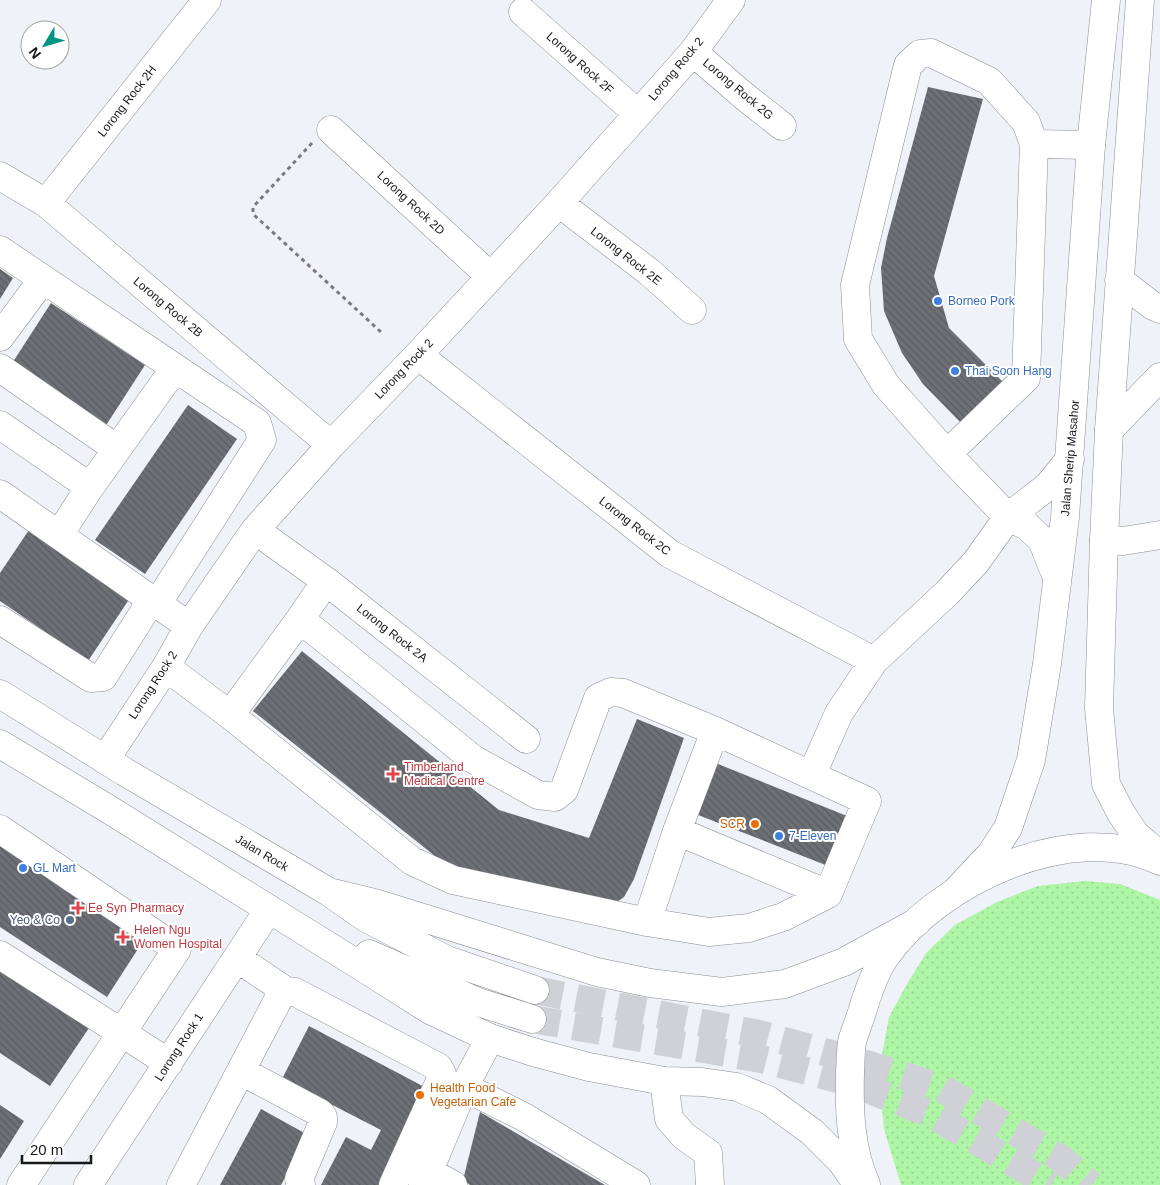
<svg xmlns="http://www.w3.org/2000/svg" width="1160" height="1185" font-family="Arial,sans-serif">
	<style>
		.grass { fill: url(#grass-dots) }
		.building { fill: url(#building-back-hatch) }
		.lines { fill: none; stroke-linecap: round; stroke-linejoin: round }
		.major-tunnel { stroke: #cfd1d7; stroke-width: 28; stroke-dasharray: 28 14; stroke-linecap: butt }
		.minor-casing { stroke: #8b8e93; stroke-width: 29 }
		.major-casing { stroke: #8b8e93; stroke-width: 29 }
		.path { stroke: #797b7f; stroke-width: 3; stroke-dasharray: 4 4; stroke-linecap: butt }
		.minor { stroke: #fff; stroke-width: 28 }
		.major { stroke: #fff; stroke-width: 28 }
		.shop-dot { fill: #3f7fe0; stroke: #fff; stroke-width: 2 }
		.health-dot { fill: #e0444e; stroke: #fff; stroke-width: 2 }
		.food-dot { fill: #e8710a; stroke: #fff; stroke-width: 2 }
		.service-dot { fill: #5c6f8a; stroke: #fff; stroke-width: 2 }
		.labels { text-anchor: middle; stroke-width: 4; stroke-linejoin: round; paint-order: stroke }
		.street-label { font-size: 12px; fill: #17181a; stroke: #fff }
		.shop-label { font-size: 12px; fill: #366cbe; stroke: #fff; text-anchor: start }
		.health-label { font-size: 12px; fill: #be3a42; stroke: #fff; text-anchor: start }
		.food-label { font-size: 12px; fill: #c56008; stroke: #fff; text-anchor: end }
		.service-label { font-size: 12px; fill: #4e5e75; stroke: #fff; text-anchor: end }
	</style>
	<defs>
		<pattern id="grass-dots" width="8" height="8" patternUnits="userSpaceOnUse" patternTransform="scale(1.25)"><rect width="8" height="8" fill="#aef5a6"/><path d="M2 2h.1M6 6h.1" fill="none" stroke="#95d18e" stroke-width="1.8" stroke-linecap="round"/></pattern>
		<pattern id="building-back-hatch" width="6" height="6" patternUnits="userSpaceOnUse" patternTransform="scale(1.25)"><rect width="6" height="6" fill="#6d7076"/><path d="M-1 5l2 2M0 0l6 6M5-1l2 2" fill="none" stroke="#595b60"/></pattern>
	</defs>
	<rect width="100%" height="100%" fill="#eff2f8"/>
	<path class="grass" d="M1085,881L1120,884L1160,900V1185H901L884,1129L881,1095L882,1055L889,1017L907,984L927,952L955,925L997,902L1038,886Z"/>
	<path class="building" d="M928,87L983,99L934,276L949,328L1004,383L965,427L923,384L902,353L884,311L881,268L887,238Z
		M0,269L13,278L0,299Z
		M51,303L145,365L103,430L9,368Z
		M188,405L237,439L145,574L95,540Z
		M29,530L130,598L88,661L0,601V573Z
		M302,651L499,810L589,838L637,719L684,738L634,879L624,897L617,902H605L445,864L253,711Z
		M713,762L847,816L828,866L693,813Z
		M0,844L145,938L107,997L0,927Z
		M0,964L91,1025L50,1086L0,1053Z
		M309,1026L432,1091L383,1185H321L346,1137L371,1150L381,1130L282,1079Z
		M0,1105L24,1121L0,1159Z
		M261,1109L308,1135L281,1185H220Z
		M480,1112L545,1150L605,1185H470L463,1180Z"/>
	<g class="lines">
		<path class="major-tunnel" d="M535,990L759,1034L850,1059L940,1087L1060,1158L1091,1185
			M532,1019L761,1059L849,1082L929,1113L1051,1185"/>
		<defs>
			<path id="minor" d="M523,12L638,114
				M693,52L744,96L782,126
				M931,53L989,81L1026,122L1034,144L1026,378L947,454L886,385L858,339L855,285L908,65L920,54Z
				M331,130L490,276
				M1034,144L1091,145
				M0,176L46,203L331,445
				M46,203L207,0
				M559,203L648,271L692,310
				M0,250L257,423L262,440L157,604
				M0,337L43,279
				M418,355L670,554L874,661
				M0,368L117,449
				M0,425L90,487
				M1109,430L1160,377
				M947,454L1008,517L1027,526L1042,540L1057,578
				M0,494L189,626
				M255,530L326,581L526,739
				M59,535L90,487L175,368
				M1104,540L1123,541L1160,535
				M0,620L91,678L103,677L151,601
				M166,667L230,715L412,861L453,880L647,922L677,831L715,731L623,693L611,692L598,698L564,790L555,797L538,795L473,759L300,619L326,581
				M230,715L300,619
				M105,760L166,667L189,626L255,530L331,445L418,355L559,203L693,52L731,0
				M812,774L839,713L874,661L947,593L976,562L1008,517L1048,486L1070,459
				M0,829L177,949L21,1185
				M677,831L828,894
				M647,922L709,932L749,928L783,917L828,894L867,801L715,731
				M0,955L169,1063
				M237,958L286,991L295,992L438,1067L442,1074L440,1081L393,1185
				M241,1071L320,1113L323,1117V1122L299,1179L301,1185
				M664,1081L669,1119L684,1136L708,1153L710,1185
				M464,1087L524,1117L636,1185
				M428,1171L453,1185
				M88,1185L269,909
				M181,1185L279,998L286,991
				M423,1185L464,1087L490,1038"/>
			<path id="major" d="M1140,0L1109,430L1104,540L1099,708L1106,784L1121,813L1135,834L1160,856
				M1119,280L1153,306L1160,309
				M0,694L125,772L329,892L366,918L447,960L535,990
				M0,744L105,807L375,975L430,1010L490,1038L533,1052L589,1067L664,1081L702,1082L737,1087L768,1100L812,1132L841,1161L858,1185
				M956,891L991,854L1008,828L1031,760L1047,664L1065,517L1091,145L1106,0
				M329,892L375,903L597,972L650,983L722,992L785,984L844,962L917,922
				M369,954L478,1002L532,1019
				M866,1184C850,1149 849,1109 850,1072C851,1061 850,1048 853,1038C857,1026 862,1014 865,1002C870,987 876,970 885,957C937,882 1072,818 1160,861"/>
		</defs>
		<use href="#minor" class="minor-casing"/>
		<use href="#major" class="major-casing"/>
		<path class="path" d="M312,143L253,207V214L382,333"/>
		<use href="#minor" class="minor"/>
		<use href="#major" class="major"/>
	</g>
	<g class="shop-dot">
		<circle cx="938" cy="301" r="5"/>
		<circle cx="955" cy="371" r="5"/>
		<circle cx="779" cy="836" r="5"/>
		<circle cx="23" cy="868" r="5"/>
	</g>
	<g class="health-dot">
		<path d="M390.5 766.5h5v5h5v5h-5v5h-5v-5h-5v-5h5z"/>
		<path d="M75.5 900.5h5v5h5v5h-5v5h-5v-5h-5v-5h5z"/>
		<path d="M120.5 929.5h5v5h5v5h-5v5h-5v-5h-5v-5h5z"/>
	</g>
	<g class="food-dot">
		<circle cx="755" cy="824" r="5"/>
		<circle cx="420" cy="1095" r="5"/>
	</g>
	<circle class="service-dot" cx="70" cy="920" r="5"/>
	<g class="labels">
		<g class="street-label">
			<text transform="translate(580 63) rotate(42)" y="4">Lorong Rock 2F</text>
			<text transform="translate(676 69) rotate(-50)" y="4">Lorong Rock 2</text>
			<text transform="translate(738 89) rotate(40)" y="4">Lorong Rock 2G</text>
			<text transform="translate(127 101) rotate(-52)" y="4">Lorong Rock 2H</text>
			<text transform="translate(411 203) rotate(43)" y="4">Lorong Rock 2D</text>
			<text transform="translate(626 256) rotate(38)" y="4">Lorong Rock 2E</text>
			<text transform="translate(168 307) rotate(40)" y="4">Lorong Rock 2B</text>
			<text transform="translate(404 369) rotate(-46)" y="4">Lorong Rock 2</text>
			<text transform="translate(1070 458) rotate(-85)" y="4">Jalan Sherip Masahor</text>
			<text transform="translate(635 526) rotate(38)" y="4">Lorong Rock 2C</text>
			<text transform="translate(392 633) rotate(38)" y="4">Lorong Rock 2A</text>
			<text transform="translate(153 685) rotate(-57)" y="4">Lorong Rock 2</text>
			<text transform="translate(262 853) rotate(31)" y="4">Jalan Rock</text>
			<text transform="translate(179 1047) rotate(-57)" y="4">Lorong Rock 1</text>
		</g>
		<g class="shop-label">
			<text x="948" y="305">Borneo Pork</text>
			<text x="965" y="375">Thai Soon Hang</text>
			<text x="789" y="840">7-Eleven</text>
			<text x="33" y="872">GL Mart</text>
		</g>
		<g class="health-label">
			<text x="404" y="771">Timberland<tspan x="404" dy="14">Medical Centre</tspan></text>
			<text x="88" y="912">Ee Syn Pharmacy</text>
			<text x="134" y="934">Helen Ngu<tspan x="134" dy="14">Women Hospital</tspan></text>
		</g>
		<g class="food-label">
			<text x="745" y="828">SCR</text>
			<text x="430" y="1092" text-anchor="start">Health Food<tspan x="430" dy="14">Vegetarian Cafe</tspan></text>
		</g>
		<g class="service-label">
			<text x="60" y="924">Yeo &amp; Co</text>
		</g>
	</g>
	<g transform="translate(45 45) rotate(232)"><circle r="24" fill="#ffffff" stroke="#a2a3a3"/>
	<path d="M0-4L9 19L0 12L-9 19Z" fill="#009584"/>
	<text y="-8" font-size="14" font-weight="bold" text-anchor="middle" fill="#17181a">N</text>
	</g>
	<path d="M22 1155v8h69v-8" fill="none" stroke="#17181a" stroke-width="2.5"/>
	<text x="30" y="1155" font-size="15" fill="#17181a" stroke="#ffffff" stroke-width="4" paint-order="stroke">20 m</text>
</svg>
